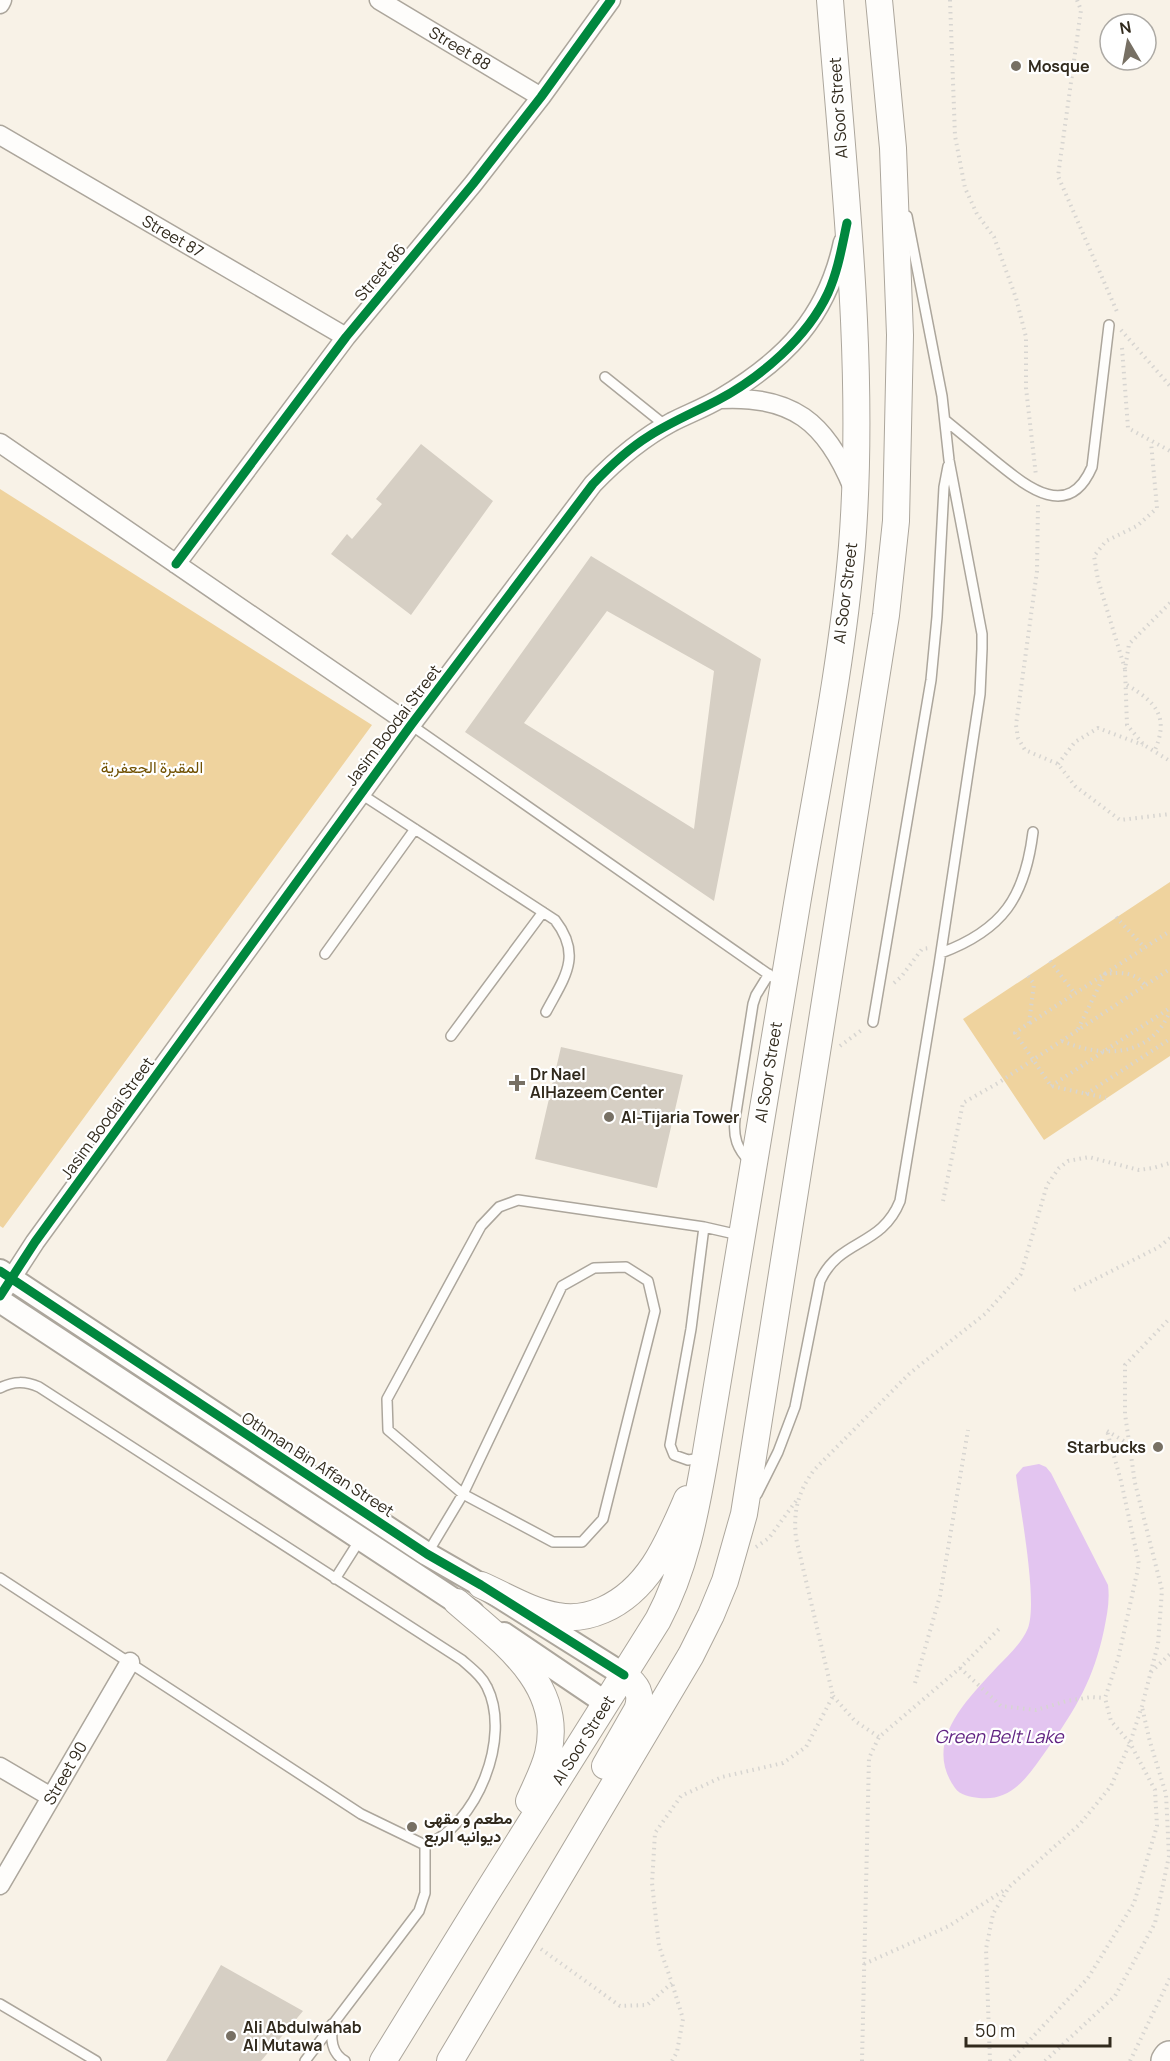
<svg xmlns="http://www.w3.org/2000/svg" width="1170" height="2061" font-family="Manrope,Vazirmatn,sans-serif">
	<style>
		.green { fill: #efd39e }
		.water { fill: #e3c5f0 }
		.building { fill: #d6cfc4; fill-rule: evenodd }
		.lines { fill: none; stroke-linecap: round; stroke-linejoin: round }
		.service-casing { stroke: #aca69c; stroke-width: 12 }
		.minor-casing { stroke: #aca69c; stroke-width: 21 }
		.tertiary-casing { stroke: #aca69c; stroke-width: 26 }
		.secondary-casing { stroke: #aca69c; stroke-width: 28 }
		.motorway-casing { stroke: #aca69c; stroke-width: 36 }
		.path { stroke: #d7d5d1; stroke-width: 4; stroke-dasharray: 1.5 4.5; stroke-linecap: butt }
		.service { stroke: #fefdfb; stroke-width: 9 }
		.minor { stroke: #fefdfb; stroke-width: 18 }
		.tertiary { stroke: #fefdfb; stroke-width: 22 }
		.secondary { stroke: #fefdfb; stroke-width: 26 }
		.motorway { stroke: #fefdfb; stroke-width: 33 }
		.cycleway-casing { stroke: #fff; stroke-width: 13 }
		.cycleway { stroke: #00873e; stroke-width: 9 }
		.poi-dot { fill: #777064; stroke: #fff; stroke-width: 2 }
		.labels { text-anchor: middle; stroke-width: 4.5; stroke-linejoin: round; paint-order: stroke }
		.street-label { font-size: 16px; fill: #312a1d; stroke: #fff }
		.poi-label { font-size: 16px; font-weight: bold; fill: #312a1d; stroke: #fff; text-anchor: start }
		.park-label { font-size: 16px; fill: #715102; stroke: #fff }
		.water-label { font-size: 18px; font-style: italic; fill: #612382; stroke: #fff }
	</style>
	<rect width="100%" height="100%" fill="#f8f2e7"/>
	<path class="green" d="M0,489L372,725L3,1228L0,1226Z
		M1170,882V1056L1044,1140L963,1019Z"/>
	<path class="water" d="M1039,1464L1046,1467L1051,1473L1108,1585C1110,1601 1107,1615 1104,1630C1094,1678 1076,1709 1048,1748C1030,1773 1014,1802 979,1798C970,1797 960,1795 955,1788C922,1742 967,1700 997,1667C1008,1656 1022,1643 1028,1628C1038,1601 1020,1508 1016,1475L1023,1467Z"/>
	<path class="building" d="M421,444L493,501L411,615L331,554L347,534L352,539L382,504L376,499Z
		M591,556L761,659L714,901L465,732ZM607,611L714,671L694,829L524,723Z
		M561,1047L683,1075L657,1188L535,1159Z
		M221,1965L303,2011L261,2061H166Z"/>
	<g class="lines">
		<defs>
			<path id="service" d="M605,377L666,426
				M945,420C962,434 979,448 995,461C1026,486 1068,522 1092,467L1109,325
				M411,725L781,983
				M361,794L555,920C583,956 564,978 546,1012
				M941,953C1003,930 1025,897 1033,832
				M325,954L415,829
				M873,1022L931,680L937,617L944,487L948,466
				M451,1036L543,912
				M750,1162C737,1149 733,1137 735,1119L753,1004L756,995L769,974
				M0,1388C14,1381 25,1381 39,1387L462,1660C471,1668 482,1676 487,1687C512,1737 477,1826 425,1845L361,1814L0,1578
				M702,1458L688,1460L674,1455L670,1445L691,1329L704,1227
				M757,1494L778,1452L795,1407L820,1281C840,1238 881,1248 900,1201L939,965L980,694L982,649V634L949,460L942,396L907,216
				M427,1554L463,1494L562,1286L594,1268L626,1267L648,1281L655,1311L603,1519L582,1542H553L463,1494L388,1430L387,1399L481,1226L499,1207L518,1200L704,1227L739,1235
				M335,1579L361,1538
				M0,2004L96,2061
				M332,2024C331,2039 331,2053 345,2061
				M305,2061L419,1911L425,1893V1845"/>
			<path id="minor" d="M379,0L541,97
				M0,4L2,0
				M0,135L346,337
				M720,399C792,395 826,422 853,488
				M0,443L411,725
				M176,564L346,337L473,184L541,97L611,0
				M0,1296L35,1242L411,725L593,484C617,459 642,438 672,422C688,414 706,407 721,398C786,359 827,317 843,242
				M0,1767L51,1797
				M0,1885L130,1662"/>
			<path id="tertiary" d="M0,1271L427,1554L481,1585L624,1675
				M0,1301L472,1612
				M504,1634L606,1703"/>
			<path id="secondary" d="M481,1585C506,1596 532,1612 558,1616C573,1619 589,1616 603,1610C649,1590 668,1543 687,1499
				M457,1602C502,1641 565,1685 548,1754C544,1770 536,1785 529,1801
				M605,1766L637,1710C643,1694 637,1685 624,1675
				M383,2061L486,1894L658,1620C685,1569 695,1515 705,1458C735,1273 765,1088 797,904C817,785 842,666 852,546C866,366 844,180 830,0
				M450,2061L691,1655L711,1615L725,1581L744,1514L886,615L896,521L900,335L893,148L879,0"/>
			<path id="motorway" d="M1168,2061L1170,2058"/>
		</defs>
		<use href="#service" class="service-casing"/>
		<use href="#minor" class="minor-casing"/>
		<use href="#tertiary" class="tertiary-casing"/>
		<use href="#secondary" class="secondary-casing"/>
		<use href="#motorway" class="motorway-casing"/>
		<path class="path" d="M950,0L955,136L965,188L977,214L994,237L1016,298L1026,337V388L1036,476
			M1077,0L1081,10L1058,176L1118,314
			M1121,330L1170,386
			M1122,348L1128,428L1170,451
			M1038,505L1037,571L1016,725L1018,738L1025,750L1058,764L1075,786L1120,820L1170,814
			M1170,603L1129,644L1125,669L1127,725L1144,745L1170,761
			M1125,669L1098,580L1094,556L1106,541L1137,526L1157,508L1151,442
			M1127,685C1156,702 1170,717 1154,752
			M1058,764L1075,742L1098,728L1143,745
			M1116,917L1145,948
			M1050,961L1075,994
			M1028,976L1034,984L1029,1023L1015,1033L1051,1086L1106,1098
			M894,983L901,977L922,949L930,948
			M1030,1023L1170,931
			M1078,1029L1105,974C1122,972 1134,972 1145,985
			M1062,1041C1102,1058 1151,1058 1170,1011
			M840,1046L863,1029
			M1051,1086L1170,1008
			M1086,1094L1170,1039
			M943,1201L963,1103L998,1083L1170,969
			M1074,1290L1159,1247L1170,1238
			M1107,1431L1129,1444
			M756,1547L769,1538L796,1501
			M960,1668L1001,1706L1036,1710L1067,1701L1091,1697L1105,1698
			M1151,1672L1170,1654
			M915,1683L940,1596L968,1430
			M833,1696L855,1721L879,1737
			M541,1949L620,2006L647,2005L672,1983L659,1946L652,1883L655,1833L681,1796L722,1777L783,1763L806,1747L833,1696L796,1538C793,1511 798,1492 814,1470L910,1373L985,1314L1021,1274L1047,1185L1059,1168L1068,1161L1089,1157L1139,1170L1153,1168L1170,1163
			M864,1964L949,1926L1006,1889
			M672,2061L677,2052L683,2019L672,1983
			M862,2061L869,1758L879,1737L960,1668L999,1629
			M990,2061L986,1949L993,1914L1009,1887L1080,1824L1111,1786L1130,1743L1142,1706L1158,1644L1162,1590L1135,1483L1125,1414V1365L1170,1318
			M1010,2061L1088,1978L1134,1903L1157,1826L1155,1790L1130,1743L1111,1721L1105,1698L1118,1659L1139,1564L1121,1481L1107,1431
			M1045,2061L1115,1996L1155,1923L1169,1856L1166,1794L1150,1742L1142,1707
			M1130,2061L1170,1978"/>
		<use href="#service" class="service"/>
		<use href="#minor" class="minor"/>
		<use href="#tertiary" class="tertiary"/>
		<use href="#secondary" class="secondary"/>
		<use href="#motorway" class="motorway"/>
		<defs>
			<path id="cycleway" d="M176,564L346,337L473,184L541,97L611,0
				M0,1271L427,1554L481,1585L624,1675
				M0,1296L35,1242L411,725L593,484C610,466 628,449 649,436C671,422 695,412 718,400C761,377 807,338 828,293C838,271 842,246 847,223"/>
		</defs>
		<use href="#cycleway" class="cycleway-casing"/>
		<use href="#cycleway" class="cycleway"/>
	</g>
	<g class="poi-dot">
		<circle cx="1016" cy="66" r="6"/>
		<path d="M514 1074h6v6h6v6h-6v6h-6v-6h-6v-6h6z"/>
		<circle cx="609" cy="1117" r="6"/>
		<circle cx="1158" cy="1447" r="6"/>
		<circle cx="412" cy="1827" r="6"/>
		<circle cx="231" cy="2036" r="6"/>
	</g>
	<g class="labels">
		<g class="street-label">
			<text transform="translate(460 48) rotate(31)" y="6">Street 88</text>
			<text transform="translate(838 108) rotate(-94)" y="6">Al Soor Street</text>
			<text transform="translate(173 236) rotate(30)" y="6">Street 87</text>
			<text transform="translate(380 272) rotate(-50)" y="6">Street 86</text>
			<text transform="translate(845 593) rotate(-83)" y="6">Al Soor Street</text>
			<text transform="translate(393 725) rotate(-53)" y="6">Jasim Boodai Street</text>
			<text transform="translate(768 1072) rotate(-81)" y="6">Al Soor Street</text>
			<text transform="translate(107 1118) rotate(-54)" y="6">Jasim Boodai Street</text>
			<text transform="translate(318 1464) rotate(33)" y="6">Othman Bin Affan Street</text>
			<text transform="translate(583 1740) rotate(-58)" y="6">Al Soor Street</text>
			<text transform="translate(65 1773) rotate(-60)" y="6">Street 90</text>
		</g>
		<g class="poi-label">
			<text x="1028" y="72">Mosque</text>
			<text x="530" y="1080">Dr Nael<tspan x="530" dy="18">AlHazeem Center</tspan></text>
			<text x="621" y="1123">Al-Tijaria Tower</text>
			<text x="1146" y="1453" text-anchor="end">Starbucks</text>
			<text x="424" y="1824">مطعم و مقهى<tspan x="424" dy="18">ديوانيه الربع</tspan></text>
			<text x="243" y="2033">Ali Abdulwahab<tspan x="243" dy="18">Al Mutawa</tspan></text>
		</g>
		<g class="park-label">
			<text x="152" y="773">المقبرة الجعفرية</text>
		</g>
		<g class="water-label">
			<text x="999" y="1743">Green Belt Lake</text>
		</g>
	</g>
	<g transform="translate(1128 42) rotate(350)"><circle r="28" fill="#ffffff" stroke="#adaaa5" stroke-width="1.5"/>
	<path d="M0-4.5L10 22L0 15L-10 22Z" fill="#777064"/>
	<text y="-9" font-size="16" font-weight="bold" text-anchor="middle" fill="#312a1d">N</text>
	</g>
	<path d="M966 2037v9h144v-9" fill="none" stroke="#312a1d" stroke-width="3"/>
	<text x="975" y="2037" font-size="18" fill="#312a1d" stroke="#ffffff" stroke-width="4.5" paint-order="stroke">50 m</text>
</svg>
